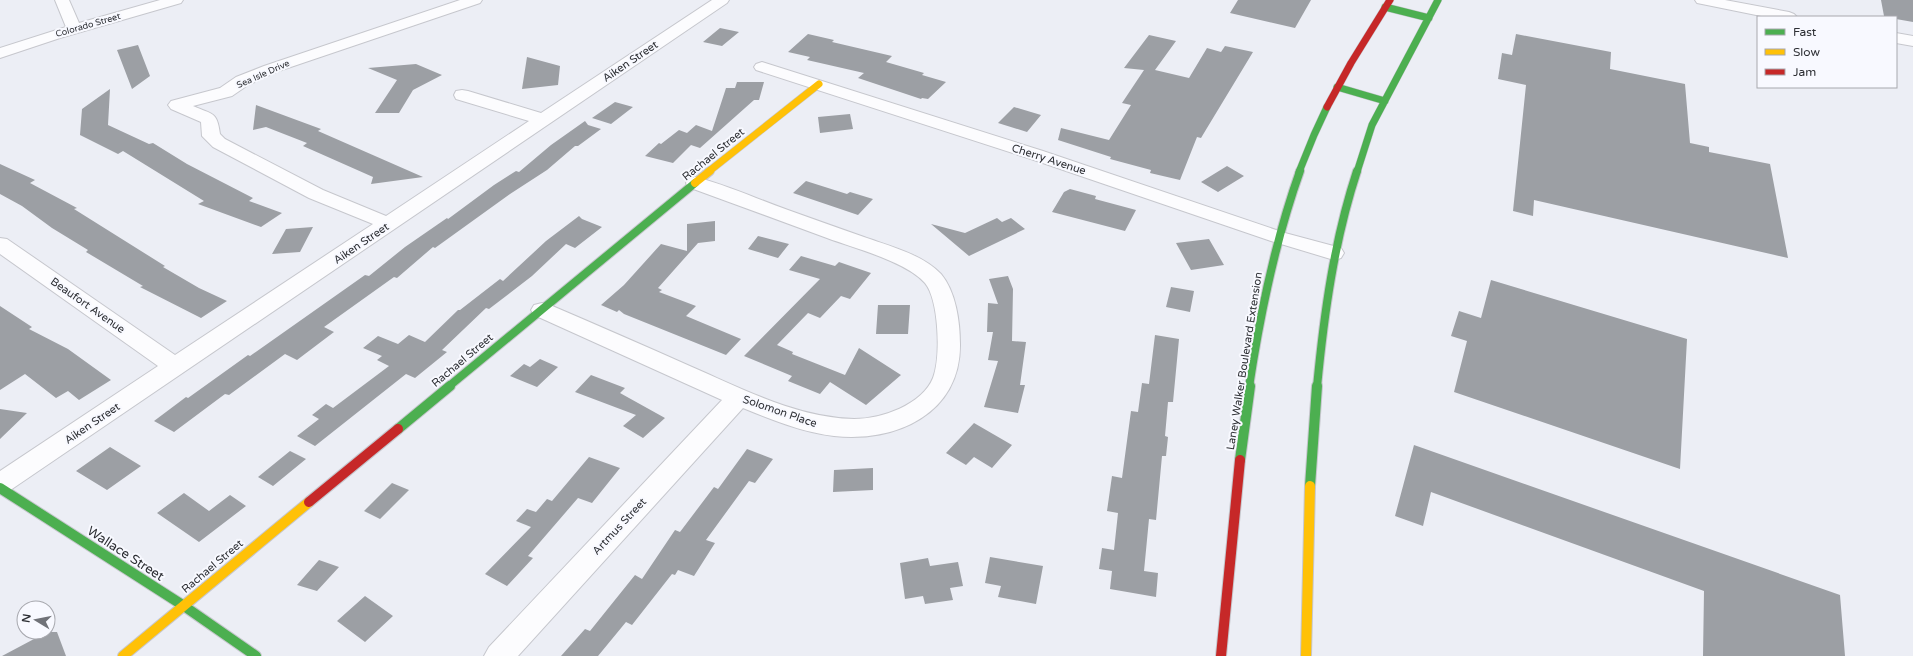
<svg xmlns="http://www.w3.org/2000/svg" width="1913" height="656" font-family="'Varela Round',sans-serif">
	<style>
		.building { fill: #9c9fa4 }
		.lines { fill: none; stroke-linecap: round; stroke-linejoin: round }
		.street-casing { stroke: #c6c7cd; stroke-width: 2 }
		.fast-far2-casing { stroke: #c6c7cd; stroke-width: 8 }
		.fast-far1-casing { stroke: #c6c7cd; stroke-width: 10 }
		.fast-casing { stroke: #c6c7cd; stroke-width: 12 }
		.slow-far2-casing { stroke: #c6c7cd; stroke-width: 8 }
		.slow-far1-casing { stroke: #c6c7cd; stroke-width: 10 }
		.slow-casing { stroke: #c6c7cd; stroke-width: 12 }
		.jam-far1-casing { stroke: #c6c7cd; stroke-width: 8 }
		.jam-casing { stroke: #c6c7cd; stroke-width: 12 }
		.street { fill: #fcfcfe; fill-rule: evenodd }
		.fast-far2 { stroke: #4caf50; stroke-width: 7 }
		.fast-far1 { stroke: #4caf50; stroke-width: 8 }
		.fast { stroke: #4caf50; stroke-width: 10 }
		.slow-far2 { stroke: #ffc107; stroke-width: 7 }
		.slow-far1 { stroke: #ffc107; stroke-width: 8 }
		.slow { stroke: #ffc107; stroke-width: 10 }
		.jam-far1 { stroke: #c62828; stroke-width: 7 }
		.jam { stroke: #c62828; stroke-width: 10 }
		.labels { text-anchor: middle; stroke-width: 4; stroke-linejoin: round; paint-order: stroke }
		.far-street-label { font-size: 9px; fill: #2d2f34; stroke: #f8f9ff }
		.street-label { font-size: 11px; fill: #2d2f34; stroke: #f8f9ff }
		.near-street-label { font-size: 13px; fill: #2d2f34; stroke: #f8f9ff }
	</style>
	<rect width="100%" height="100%" fill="#eceef5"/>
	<path class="building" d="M1238,0H1311L1295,28L1230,13Z
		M1881,0H1913V22L1896,19V17L1884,16Z
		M720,28L739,32L722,46L703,42Z
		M808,34L834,40L832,42L892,56L886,62L924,73L922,75L946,82L928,99L922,98L921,99L858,78L864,73L807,60L810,57L788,52Z
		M1516,34L1611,52L1610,69L1685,84L1690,143L1709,147V152L1770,164L1788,258L1534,200L1533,216L1513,211L1526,85L1498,79L1502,53L1512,55Z
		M1149,35L1176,41L1155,70L1189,78L1207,48L1221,52L1225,46L1253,52L1207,128L1201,138L1197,137L1180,180L1150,173L1151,170L1110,159L1111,157L1058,140L1061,128L1109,140L1131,105L1122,103L1144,70L1124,68Z
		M138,45L150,76L132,89L117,50Z
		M527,57L560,66L558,85L522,89Z
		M416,64L442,75L413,90L399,113H375L397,80L368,68Z
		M737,82H764L759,100H754L700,148L691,145L673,163L645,156L659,143L661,144L679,130L687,133L696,125L712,131L726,88H735Z
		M110,89L108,125L149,144L153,143L187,164L253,198L249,201L282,213L261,227L198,204L204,201L123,151L118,154L80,135L82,109Z
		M615,102L633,107L611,124L592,118Z
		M256,105L321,129L318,131L423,177L371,184L373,177L303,146L307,143L266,127L253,130Z
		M1014,107L1041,115L1027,132L998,123Z
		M850,114L853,129L820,133L818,117Z
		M585,121L588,125L601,129L578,146H575L547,170L510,194L435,248L433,247L397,278L394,277L324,327L334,332L297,360L285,354L229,395L225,394L174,432L154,421L186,397L188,398L248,355L250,356L365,275L369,276L405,247L447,218L448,219L494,185L516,171L519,172L551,145Z
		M0,164L35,180L30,183L77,208L74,209L165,266L163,267L199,288L227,301L201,318L140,287L143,286L86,252L88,250L52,228L22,206L0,194Z
		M1227,166L1244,176L1218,192L1201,182Z
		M806,181L847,194L850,192L873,199L858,215L793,193Z
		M1070,189L1096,196L1095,199L1136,210L1125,231L1052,212L1064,192Z
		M579,216L582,219L602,227L575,248L566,244L532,276L489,309L486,308L442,350L447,352L415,378L406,374L315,446L297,436L319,419L312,415L326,404L333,408L389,366L377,360L382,356L363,348L378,336L398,344L409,335L425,342L458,310H460L500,279L503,281L546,241Z
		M997,218L1002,222L1011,218L1025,229L969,256L931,224L965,233Z
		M715,221V241L698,243L658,288L662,290L659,292L696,306L686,316L741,339L726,355L624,314L619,310L617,312L601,305L624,285L661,244L687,251V224Z
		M313,227L300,252L272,254L286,229Z
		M758,236L789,244L778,258L748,249Z
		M1209,239L1224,265L1191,270L1176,243Z
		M801,256L835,266L839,262L871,273L850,299L841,296L820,318L808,313L777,345L793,352L792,354L845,375L859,348L901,375L866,405L830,382L820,394L788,381L792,376L744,356L820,279L789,270Z
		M1008,276L1013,289L1012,341L1026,342L1020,385H1025L1018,413L984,407L998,361L988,360L993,332H987L988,303L998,304L989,279Z
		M1491,280L1687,339L1680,469L1454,392L1467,341L1451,336L1459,311L1481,318Z
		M1171,287L1194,291L1190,312L1166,307Z
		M878,305H910L908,334H876Z
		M0,306L32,327L29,329L68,349L111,380L79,400L68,391L56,398L25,374L0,390Z
		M1155,335L1179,339L1173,402H1168L1165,436L1168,437L1166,456H1162L1156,520L1149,519L1144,571L1158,573L1156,597L1110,589L1112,571L1099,569L1102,548L1114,550L1118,513L1107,511L1112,476L1122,478L1131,411L1138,412L1142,383L1149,384Z
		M540,359L558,367L537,387L510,376L524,364L530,367Z
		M591,375L625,388L620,393L665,418L643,438L623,426L636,415L575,392Z
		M0,409L27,413L0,439Z
		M974,423L1012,445L992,468L974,457L966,465L946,453Z
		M1414,445L1840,595L1845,656H1703L1704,591L1431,492L1423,526L1395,516Z
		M110,447L141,466L107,490L76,471Z
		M747,449L773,459L755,483L749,481L706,540L715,543L694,576L678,570L675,575L672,574L632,625L626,622L598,656H561L585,629L590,631L635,575L642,579L675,530L680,532L714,487L718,489Z
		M290,451L306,459L273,486L258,477Z
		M589,457L620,468L592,503L578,498L528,556L533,558L507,586L485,574L531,527L516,521L527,509L536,512L547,499L552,501Z
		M873,468V490L833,492L834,470Z
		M392,483L409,490L380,519L364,511Z
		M184,493L209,511L230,495L246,506L199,542L157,513Z
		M990,557L1043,566L1036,604L998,597L1001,586L985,583Z
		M928,558L930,566L958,562L963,586L950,588L953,600L925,604L923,596L905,599L900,563Z
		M319,560L339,567L317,591L297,585Z
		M365,596L393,616L365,642L337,621Z
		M32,632H57L66,656H2L34,639Z"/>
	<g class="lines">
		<defs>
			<path id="street" d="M55,0H69L79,23L160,0H183L181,3L60,38L0,58V48L66,27Z
				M460,0H482L480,3L276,72L248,85L232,96L193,106C213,115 217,111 220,134L225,139L323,190L386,216L529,121L456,99L454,95L456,91L462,90L468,91L541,113L712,0H729L727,3L9,491L0,494V471L158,366L0,254V238L7,239L175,355L373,224L309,198L213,147L202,136L201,122L171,109L168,105L171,101L220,88L236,77L264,66Z
				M1695,0H1725L1789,12L1794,14L1797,17H1766L1702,4L1697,3Z
				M1896,33L1913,36V46L1896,43Z
				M762,62L1043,151L1285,233L1341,248L1344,253L1341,258L1334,260L1271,241L1031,159L756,70L754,67L756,64Z
				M695,177C727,185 757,199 788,210C813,219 838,228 864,237C889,246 922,254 941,274C956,292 960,322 960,344C961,414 895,443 834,436C802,432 772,420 743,408L518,656H484L489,647L722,400L534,315L531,310L534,305L542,303L550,305C597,325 645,346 692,367C743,389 797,418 854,419C881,419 922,405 933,378C941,357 939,300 925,283C907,262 854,248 827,238C781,221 735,204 688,187L686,183L688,179Z"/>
			<path id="fast-far2" d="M1385,7L1429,18
				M1337,87L1385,101
				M1299,172L1314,135L1327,107
				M1357,172L1372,125L1438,0"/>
			<path id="fast-far1" d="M448,387L695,183
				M1249,387C1260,314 1275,241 1300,171
				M1317,387C1324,314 1334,241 1357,171"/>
			<path id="fast" d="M398,429L450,386
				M1240,460L1250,386
				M1310,486L1317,386
				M0,488L184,606L256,656"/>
			<path id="slow-far2" d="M708,172L819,84"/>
			<path id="slow-far1" d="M695,183L710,171"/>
			<path id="slow" d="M123,656L309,502
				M1306,656L1310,486"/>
			<path id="jam-far1" d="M1327,107L1351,63L1390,0"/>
			<path id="jam" d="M309,502L398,429
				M1221,656L1240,460"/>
		</defs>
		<use href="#street" class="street-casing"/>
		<use href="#fast-far2" class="fast-far2-casing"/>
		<use href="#fast-far1" class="fast-far1-casing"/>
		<use href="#fast" class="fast-casing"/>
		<use href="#slow-far2" class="slow-far2-casing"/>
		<use href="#slow-far1" class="slow-far1-casing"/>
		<use href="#slow" class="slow-casing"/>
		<use href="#jam-far1" class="jam-far1-casing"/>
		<use href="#jam" class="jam-casing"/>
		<use href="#street" class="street"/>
		<use href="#fast-far2" class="fast-far2"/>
		<use href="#fast-far1" class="fast-far1"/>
		<use href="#fast" class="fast"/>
		<use href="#slow-far2" class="slow-far2"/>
		<use href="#slow-far1" class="slow-far1"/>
		<use href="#slow" class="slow"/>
		<use href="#jam-far1" class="jam-far1"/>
		<use href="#jam" class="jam"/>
	</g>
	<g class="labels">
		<g class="far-street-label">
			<text transform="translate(88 25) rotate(-16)" y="3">Colorado Street</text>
			<text transform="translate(263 74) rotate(-24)" y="3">Sea Isle Drive</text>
		</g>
		<g class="street-label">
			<text transform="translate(630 61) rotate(-34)" y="4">Aiken Street</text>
			<text transform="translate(713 154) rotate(-39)" y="4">Rachael Street</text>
			<text transform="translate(1049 159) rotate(18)" y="4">Cherry Avenue</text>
			<text transform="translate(361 243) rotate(-34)" y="4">Aiken Street</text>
			<text transform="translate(88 305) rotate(35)" y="4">Beaufort Avenue</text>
			<text transform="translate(462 360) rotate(-40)" y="4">Rachael Street</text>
			<text transform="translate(1244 361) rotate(-81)" y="4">Laney Walker Boulevard Extension</text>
			<text transform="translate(780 411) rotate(19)" y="4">Solomon Place</text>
			<text transform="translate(92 423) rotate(-34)" y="4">Aiken Street</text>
			<text transform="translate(619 526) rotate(-47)" y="4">Artmus Street</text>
			<text transform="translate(212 566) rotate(-40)" y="4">Rachael Street</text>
		</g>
		<g class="near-street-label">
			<text transform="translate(126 553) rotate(33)" y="5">Wallace Street</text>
		</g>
	</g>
	<rect x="1757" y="16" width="140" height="72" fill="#f8f9ff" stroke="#a7a8ae"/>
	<rect x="1765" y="29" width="20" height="6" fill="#4caf50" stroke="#a7a8ae"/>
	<text x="1793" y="36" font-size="12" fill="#2d2f34">Fast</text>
	<rect x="1765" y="49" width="20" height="6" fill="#ffc107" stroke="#a7a8ae"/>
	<text x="1793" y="56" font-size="12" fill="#2d2f34">Slow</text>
	<rect x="1765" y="69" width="20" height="6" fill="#c62828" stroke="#a7a8ae"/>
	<text x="1793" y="76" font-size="12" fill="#2d2f34">Jam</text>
	<g transform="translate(36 620) rotate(280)"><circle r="19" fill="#f8f9ff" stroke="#a7a8ae"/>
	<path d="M0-3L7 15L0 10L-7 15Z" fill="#707278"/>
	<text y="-6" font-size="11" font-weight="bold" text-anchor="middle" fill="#2d2f34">N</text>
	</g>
</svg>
